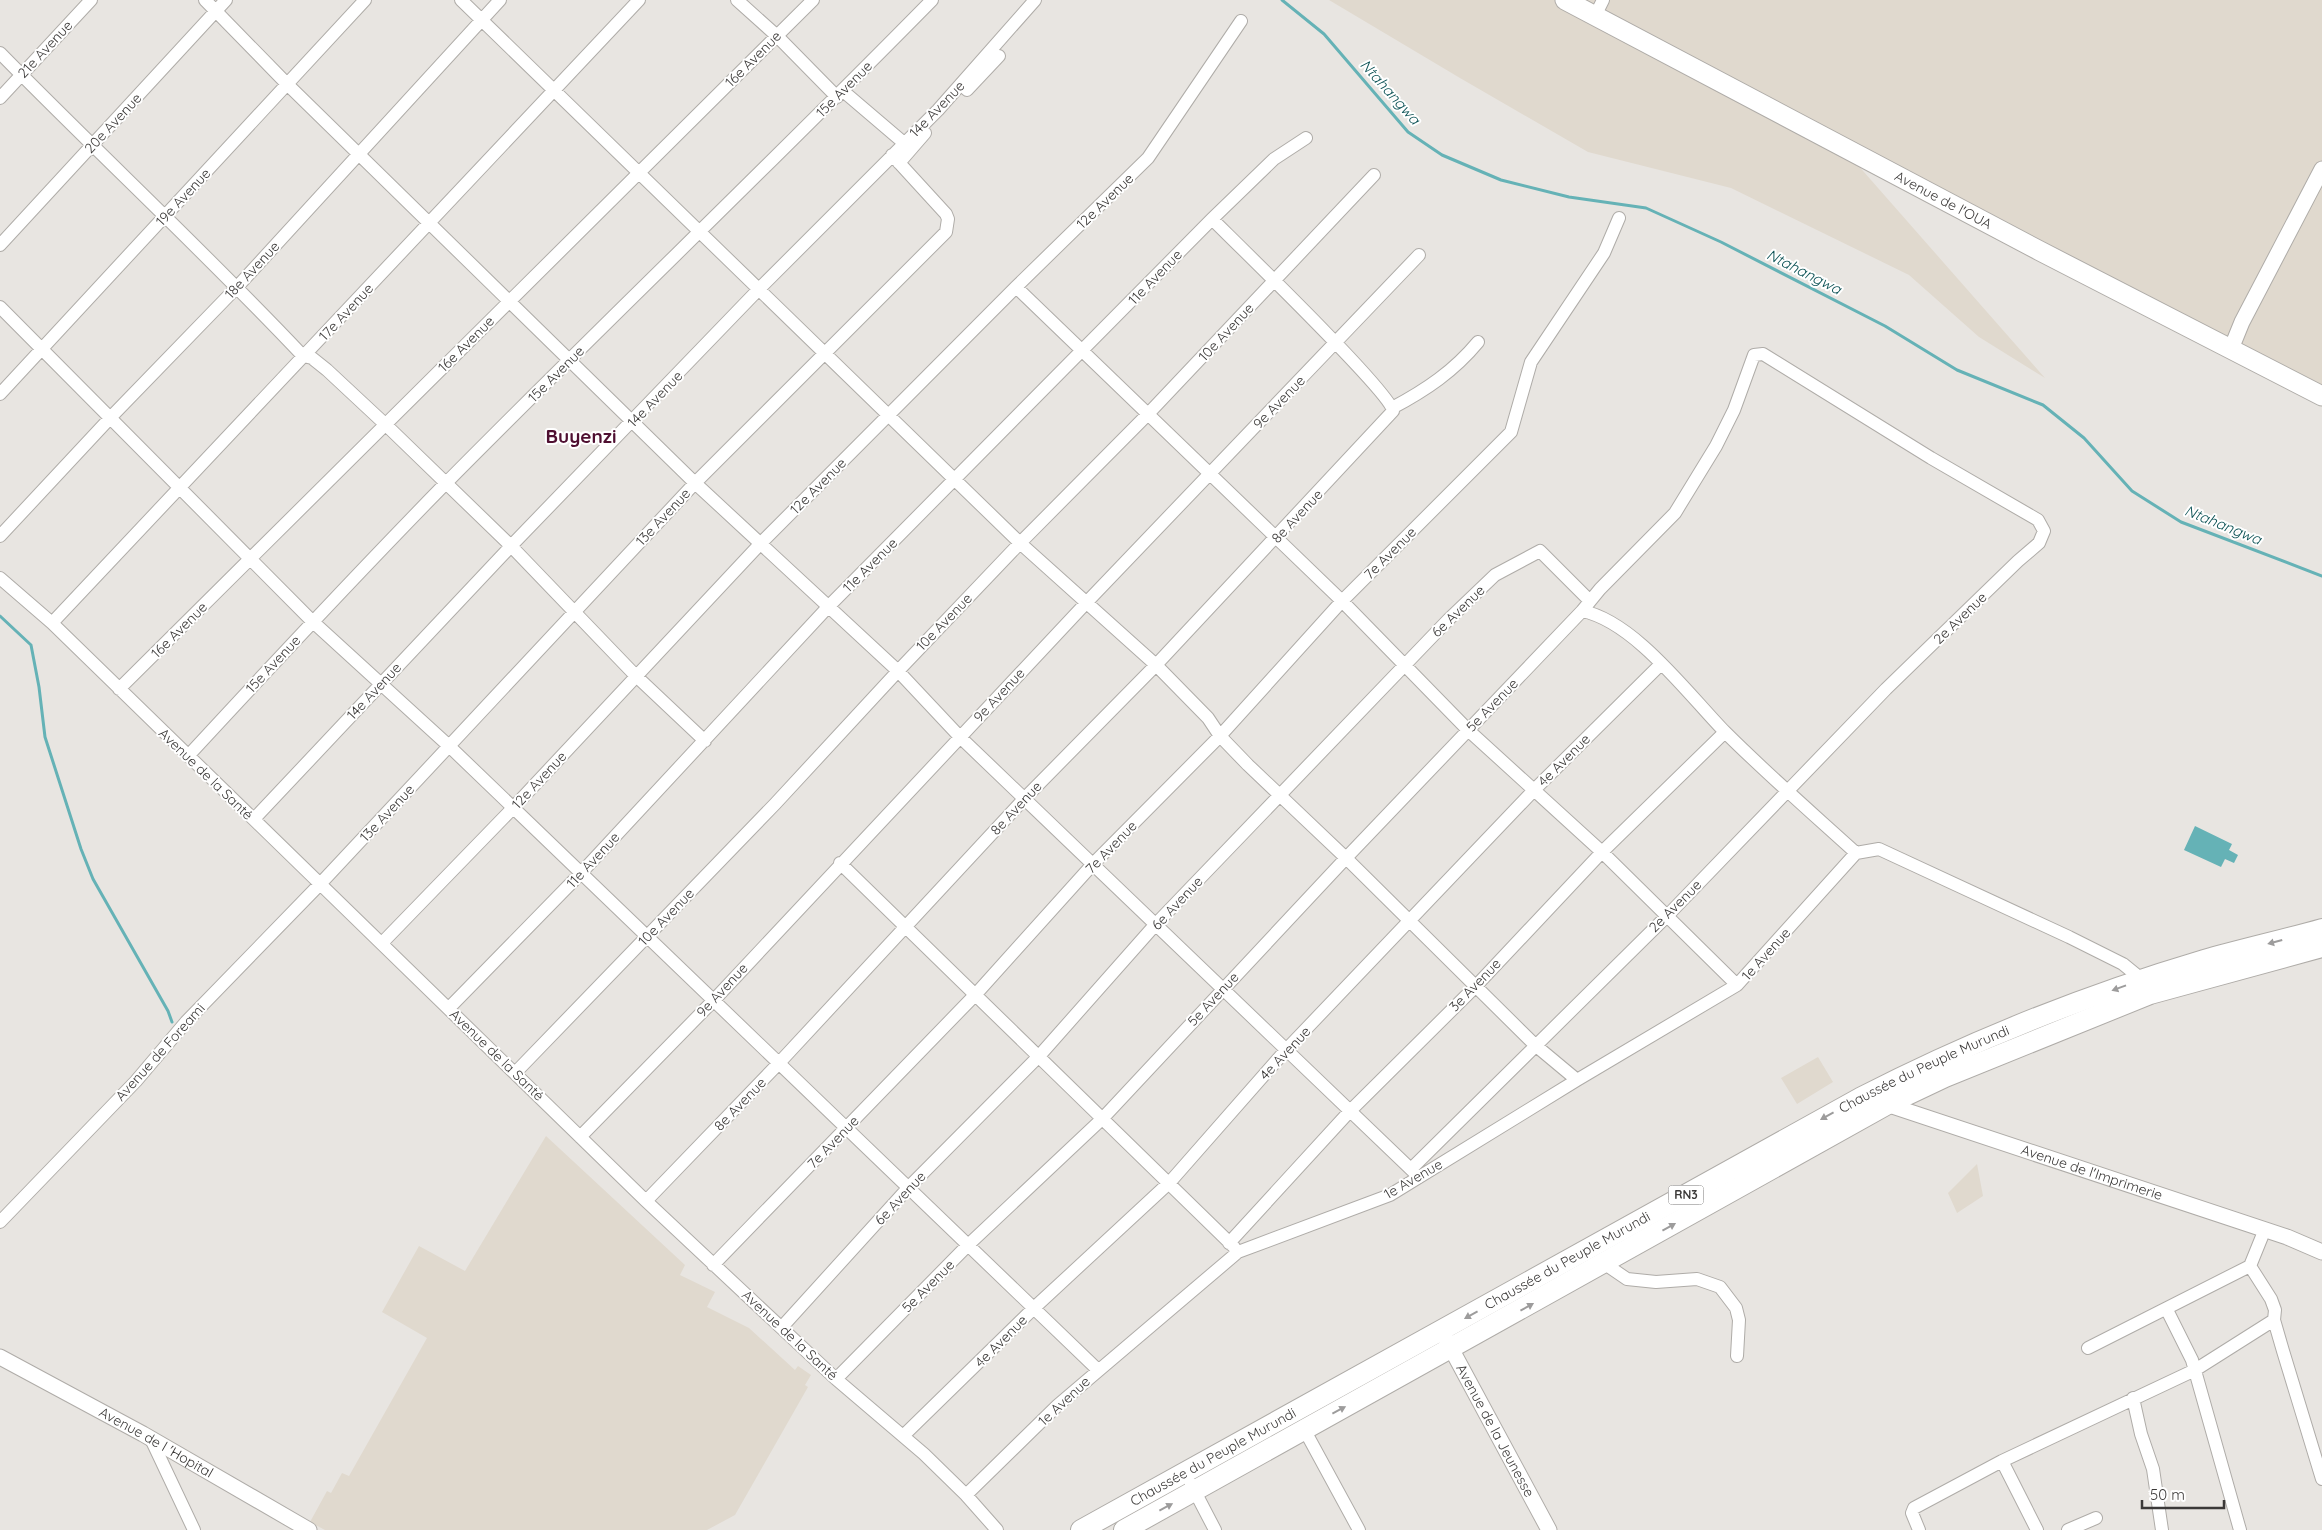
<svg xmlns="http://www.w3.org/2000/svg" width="2322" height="1530" font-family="Quicksand,sans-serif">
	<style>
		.built { fill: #e0d9ce }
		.water { fill: #65b2b6 }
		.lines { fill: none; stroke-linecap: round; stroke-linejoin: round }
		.stream { stroke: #65b2b6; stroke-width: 3 }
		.minor-casing { stroke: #afaca8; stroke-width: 14 }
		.tertiary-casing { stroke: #afaca8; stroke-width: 17 }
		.primary-casing { stroke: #afaca8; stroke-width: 21 }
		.trunk-casing { stroke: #afaca8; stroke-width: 22 }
		.minor { stroke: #fff; stroke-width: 12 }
		.tertiary { stroke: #fff; stroke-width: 15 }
		.primary { stroke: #fff; stroke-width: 19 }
		.trunk { stroke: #fff; stroke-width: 20 }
		.oneway { fill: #9d9c9c }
		.labels { text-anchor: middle; stroke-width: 4; stroke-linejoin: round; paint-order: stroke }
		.shield { fill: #fff; stroke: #767474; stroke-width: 1 }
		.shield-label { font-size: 12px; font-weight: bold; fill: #3b3938 }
		.street-label { font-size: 14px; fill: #3b3938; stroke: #fff }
		.water-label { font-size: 15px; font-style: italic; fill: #0c5255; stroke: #fff }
		.district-label { font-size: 19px; font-weight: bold; fill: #4f0f31; stroke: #fff }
	</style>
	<rect width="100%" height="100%" fill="#e8e5e1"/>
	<path class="built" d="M1329,0H2322V401L1842,147L2045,378L1979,337L1909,275L1731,188L1588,152L1460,78Z
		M1818,1057L1833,1082L1797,1104L1781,1078Z
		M546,1136L685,1265L680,1275L715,1292L707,1307L749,1328L795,1370L798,1366L811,1375L805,1385L808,1387L735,1515L707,1530H325L310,1522L327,1491L331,1493L342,1473L349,1476L427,1338L382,1312L419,1246L465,1271Z
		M1977,1164L1983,1196L1957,1213L1948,1193Z"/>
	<path class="water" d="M2195,826L2232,844L2229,850L2238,855L2234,863L2225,859L2221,867L2184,850Z"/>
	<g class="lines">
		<path class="stream" d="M1282,0L1324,34L1408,132L1442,155L1501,180L1569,197L1646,208L1721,242L1885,326L1957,370L2043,405L2084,438L2132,491L2181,522L2322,576
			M0,616L31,645L39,687L45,737L81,849L93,879L168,1011L172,1022"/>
		<defs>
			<path id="minor" d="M205,0L287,84L695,483L898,671L960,737L1419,1177
				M461,0L1020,543L1156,665L1208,718L1220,736L1248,765L1346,858L1535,1045L1577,1080
				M737,0L777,36L837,97
				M1595,16L1603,0
				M0,53C100,155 205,252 303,356L312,358L327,370L386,425L511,546L635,675L705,741
				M967,90L999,56
				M843,91L904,143
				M0,98L91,0
				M899,163L925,133
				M0,245L226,0
				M1016,287L1342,601L1468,730L1602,852L1737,985
				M0,307L312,621L449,746L1098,1370
				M0,394L365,0
				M1392,408C1426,390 1454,371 1478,342
				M0,536L111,417L238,286L500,0
				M0,578L52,623L646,1201L836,1379L924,1454L966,1495L997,1530
				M1582,611C1634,621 1688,694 1725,732C1767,774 1812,813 1856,853L1879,849L2069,937L2123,964L2145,982
				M52,623L639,0
				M119,689L813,0
				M188,756C272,665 357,574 444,485C605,322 771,164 932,0
				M254,819L511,546L758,290L938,110L1035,0
				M840,863L1234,1247
				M382,943L512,809L761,543L1016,287L1148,158L1241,21
				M449,1008L581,873L828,607L1212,219L1274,159L1306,138
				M516,1072L775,804L898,671L1020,543L1148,414L1374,175
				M580,1137L714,1000L1086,603L1419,255
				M646,1201L779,1063L1024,799L1156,665L1393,411C1390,392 1236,243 1212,219
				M0,1222L136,1081L186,1022L321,883L695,483L946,232L948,219L946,214L892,155
				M1229,1243L1349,1112L1475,987L1602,852L1725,732
				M1605,1264L1627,1279L1656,1282L1697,1279L1720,1287L1736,1308L1739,1320L1737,1356
				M713,1265L976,994L1093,864L1220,736L1342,601L1511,432L1531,362L1604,253L1619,218
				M2250,1266L2271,1299L2275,1310L2274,1320L2283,1351L2322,1479
				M2167,1310L2192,1360L2240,1530
				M782,1327L909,1187L1040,1055L1155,925L1449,619L1495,575L1540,551L1590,601
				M2088,1348L2250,1266L2265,1229
				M836,1379L967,1246L1103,1118L1346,858L1582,611L1600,589L1675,513L1716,446L1734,410L1754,355L1763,354L1931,458L2038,520L2044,531L2039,543L2018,561L1886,689L1668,915L1411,1169
				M2133,1398L2141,1434L2153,1469L2162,1530
				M1304,1429L1359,1530
				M903,1436L1035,1307L1170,1182L1286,1050L1534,790L1661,664
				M151,1439L194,1530
				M2002,1461L2037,1530
				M1191,1484L1215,1530
				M966,1495L1058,1405L1238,1252L1390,1195L1577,1080L1737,985L1856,853
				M1919,1530L1912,1513L1914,1508L2002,1461L2195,1370L2274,1320
				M2068,1530L2096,1518"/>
			<g id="tertiary">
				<path d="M2231,349L2242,322L2322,169"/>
				<path id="s1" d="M1883,1103L2287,1237L2322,1252"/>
				<path id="s2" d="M1446,1339L1549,1530"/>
				<path id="s3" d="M0,1357L143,1434L309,1530"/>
			</g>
			<g id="primary">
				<path id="s4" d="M1565,0L2040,251L2322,396"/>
			</g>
			<g id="trunk">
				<path id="s5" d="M1081,1530L1860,1098C1969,1042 2086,995 2204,960C2243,949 2283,940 2322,929"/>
				<path d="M1124,1530L1888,1104L1945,1077L2150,994L2322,947"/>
			</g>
		</defs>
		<use href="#minor" class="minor-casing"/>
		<use href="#tertiary" class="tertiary-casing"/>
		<use href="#primary" class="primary-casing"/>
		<use href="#trunk" class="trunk-casing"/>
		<use href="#minor" class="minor"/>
		<use href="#tertiary" class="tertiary"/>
		<use href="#primary" class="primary"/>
		<use href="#trunk" class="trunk"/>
	</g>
	<defs><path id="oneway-solid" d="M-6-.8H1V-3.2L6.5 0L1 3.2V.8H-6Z" transform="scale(1.25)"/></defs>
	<g class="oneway">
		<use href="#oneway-solid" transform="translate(2275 942) rotate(165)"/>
		<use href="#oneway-solid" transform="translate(2119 988) rotate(160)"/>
		<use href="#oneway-solid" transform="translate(1827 1116) rotate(151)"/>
		<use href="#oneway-solid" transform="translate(1669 1227) rotate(-29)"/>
		<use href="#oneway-solid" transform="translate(1527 1307) rotate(-29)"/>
		<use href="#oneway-solid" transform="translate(1471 1315) rotate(151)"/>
		<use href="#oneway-solid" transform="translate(1339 1410) rotate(-28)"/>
		<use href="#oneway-solid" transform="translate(1166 1507) rotate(-28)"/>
	</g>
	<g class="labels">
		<rect class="shield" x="1668.5" y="1185.5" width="35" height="19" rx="4"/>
		<g class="shield-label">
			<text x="1686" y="1199">RN3</text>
		</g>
		<g class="street-label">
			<text transform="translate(45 49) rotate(-47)" y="5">21e Avenue</text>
			<text transform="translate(753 59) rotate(-45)" y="5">16e Avenue</text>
			<text transform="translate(844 89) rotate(-45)" y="5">15e Avenue</text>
			<text transform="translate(937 109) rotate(-46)" y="5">14e Avenue</text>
			<text transform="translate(113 123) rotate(-47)" y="5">20e Avenue</text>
			<text transform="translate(183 197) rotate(-47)" y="5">19e Avenue</text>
			<text dy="5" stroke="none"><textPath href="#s4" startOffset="428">Avenue de l'OUA</textPath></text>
			<text transform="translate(1105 201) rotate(-44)" y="5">12e Avenue</text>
			<text transform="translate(252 270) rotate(-47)" y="5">18e Avenue</text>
			<text transform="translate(1155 277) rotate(-46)" y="5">11e Avenue</text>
			<text transform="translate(346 312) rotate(-47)" y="5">17e Avenue</text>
			<text transform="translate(1226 332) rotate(-47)" y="5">10e Avenue</text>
			<text transform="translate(466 344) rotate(-45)" y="5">16e Avenue</text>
			<text transform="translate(556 374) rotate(-45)" y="5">15e Avenue</text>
			<text transform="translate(655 399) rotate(-46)" y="5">14e Avenue</text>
			<text transform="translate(1279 402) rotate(-46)" y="5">9e Avenue</text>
			<text transform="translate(818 486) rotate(-45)" y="5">12e Avenue</text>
			<text transform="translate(1297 516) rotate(-47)" y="5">8e Avenue</text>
			<text transform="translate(663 517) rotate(-47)" y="5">13e Avenue</text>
			<text transform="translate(1390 553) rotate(-45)" y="5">7e Avenue</text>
			<text transform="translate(870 565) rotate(-45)" y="5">11e Avenue</text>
			<text transform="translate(1458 611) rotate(-44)" y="5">6e Avenue</text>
			<text transform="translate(1960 618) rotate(-44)" y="5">2e Avenue</text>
			<text transform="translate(944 622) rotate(-46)" y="5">10e Avenue</text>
			<text transform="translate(179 630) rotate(-45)" y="5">16e Avenue</text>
			<text transform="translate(273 664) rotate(-47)" y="5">15e Avenue</text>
			<text transform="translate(374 691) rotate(-47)" y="5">14e Avenue</text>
			<text transform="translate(999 695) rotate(-47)" y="5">9e Avenue</text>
			<text transform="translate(1492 705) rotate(-46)" y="5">5e Avenue</text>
			<text transform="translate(1564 760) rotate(-45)" y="5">4e Avenue</text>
			<text transform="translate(206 774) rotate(44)" y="5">Avenue de la Santé</text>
			<text transform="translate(539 780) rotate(-47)" y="5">12e Avenue</text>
			<text transform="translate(1016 808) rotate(-47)" y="5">8e Avenue</text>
			<text transform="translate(387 813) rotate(-47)" y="5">13e Avenue</text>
			<text transform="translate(1111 847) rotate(-46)" y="5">7e Avenue</text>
			<text transform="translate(593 860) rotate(-47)" y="5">11e Avenue</text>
			<text transform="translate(1177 903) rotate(-47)" y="5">6e Avenue</text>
			<text transform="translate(1675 906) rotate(-45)" y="5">2e Avenue</text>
			<text transform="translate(666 917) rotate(-46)" y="5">10e Avenue</text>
			<text transform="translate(1766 954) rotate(-48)" y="5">1e Avenue</text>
			<text transform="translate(1475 985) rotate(-46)" y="5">3e Avenue</text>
			<text transform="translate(722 990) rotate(-47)" y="5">9e Avenue</text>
			<text transform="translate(1213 999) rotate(-47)" y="5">5e Avenue</text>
			<text transform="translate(160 1052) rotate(-48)" y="5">Avenue de Foreami</text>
			<text transform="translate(1285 1053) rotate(-47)" y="5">4e Avenue</text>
			<text transform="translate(497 1055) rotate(44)" y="5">Avenue de la Santé</text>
			<text dy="5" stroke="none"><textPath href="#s5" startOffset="961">Chaussée du Peuple Murundi</textPath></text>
			<text transform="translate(740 1104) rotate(-46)" y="5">8e Avenue</text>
			<text transform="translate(833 1142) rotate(-46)" y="5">7e Avenue</text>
			<text dy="5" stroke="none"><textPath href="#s1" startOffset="220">Avenue de l'Imprimerie</textPath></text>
			<text transform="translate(1413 1179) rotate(-30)" y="5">1e Avenue</text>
			<text transform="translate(900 1198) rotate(-47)" y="5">6e Avenue</text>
			<text dy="5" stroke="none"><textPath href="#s5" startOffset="556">Chaussée du Peuple Murundi</textPath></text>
			<text transform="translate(928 1286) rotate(-45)" y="5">5e Avenue</text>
			<text transform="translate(790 1335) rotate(43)" y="5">Avenue de la Santé</text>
			<text transform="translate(1001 1341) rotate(-45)" y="5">4e Avenue</text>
			<text transform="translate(1064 1401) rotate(-43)" y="5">1e Avenue</text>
			<text dy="5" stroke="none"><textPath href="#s2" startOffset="104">Avenue de la Jeunesse</textPath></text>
			<text dy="5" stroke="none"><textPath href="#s3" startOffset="178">Avenue de l 'Hopital</textPath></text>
			<text dy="5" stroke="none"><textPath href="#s5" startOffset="151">Chaussée du Peuple Murundi</textPath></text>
		</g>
		<g class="water-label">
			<text transform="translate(1390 92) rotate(48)" y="5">Ntahangwa</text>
			<text transform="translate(1804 272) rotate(27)" y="5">Ntahangwa</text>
			<text transform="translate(2223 525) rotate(22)" y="5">Ntahangwa</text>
		</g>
		<g class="district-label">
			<text x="581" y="443">Buyenzi</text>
		</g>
	</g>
	<path d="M2142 1500v8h82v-8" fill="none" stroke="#3b3938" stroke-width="2.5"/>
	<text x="2150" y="1500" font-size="15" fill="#3b3938" stroke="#ffffff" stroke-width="4" paint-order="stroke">50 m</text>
</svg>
